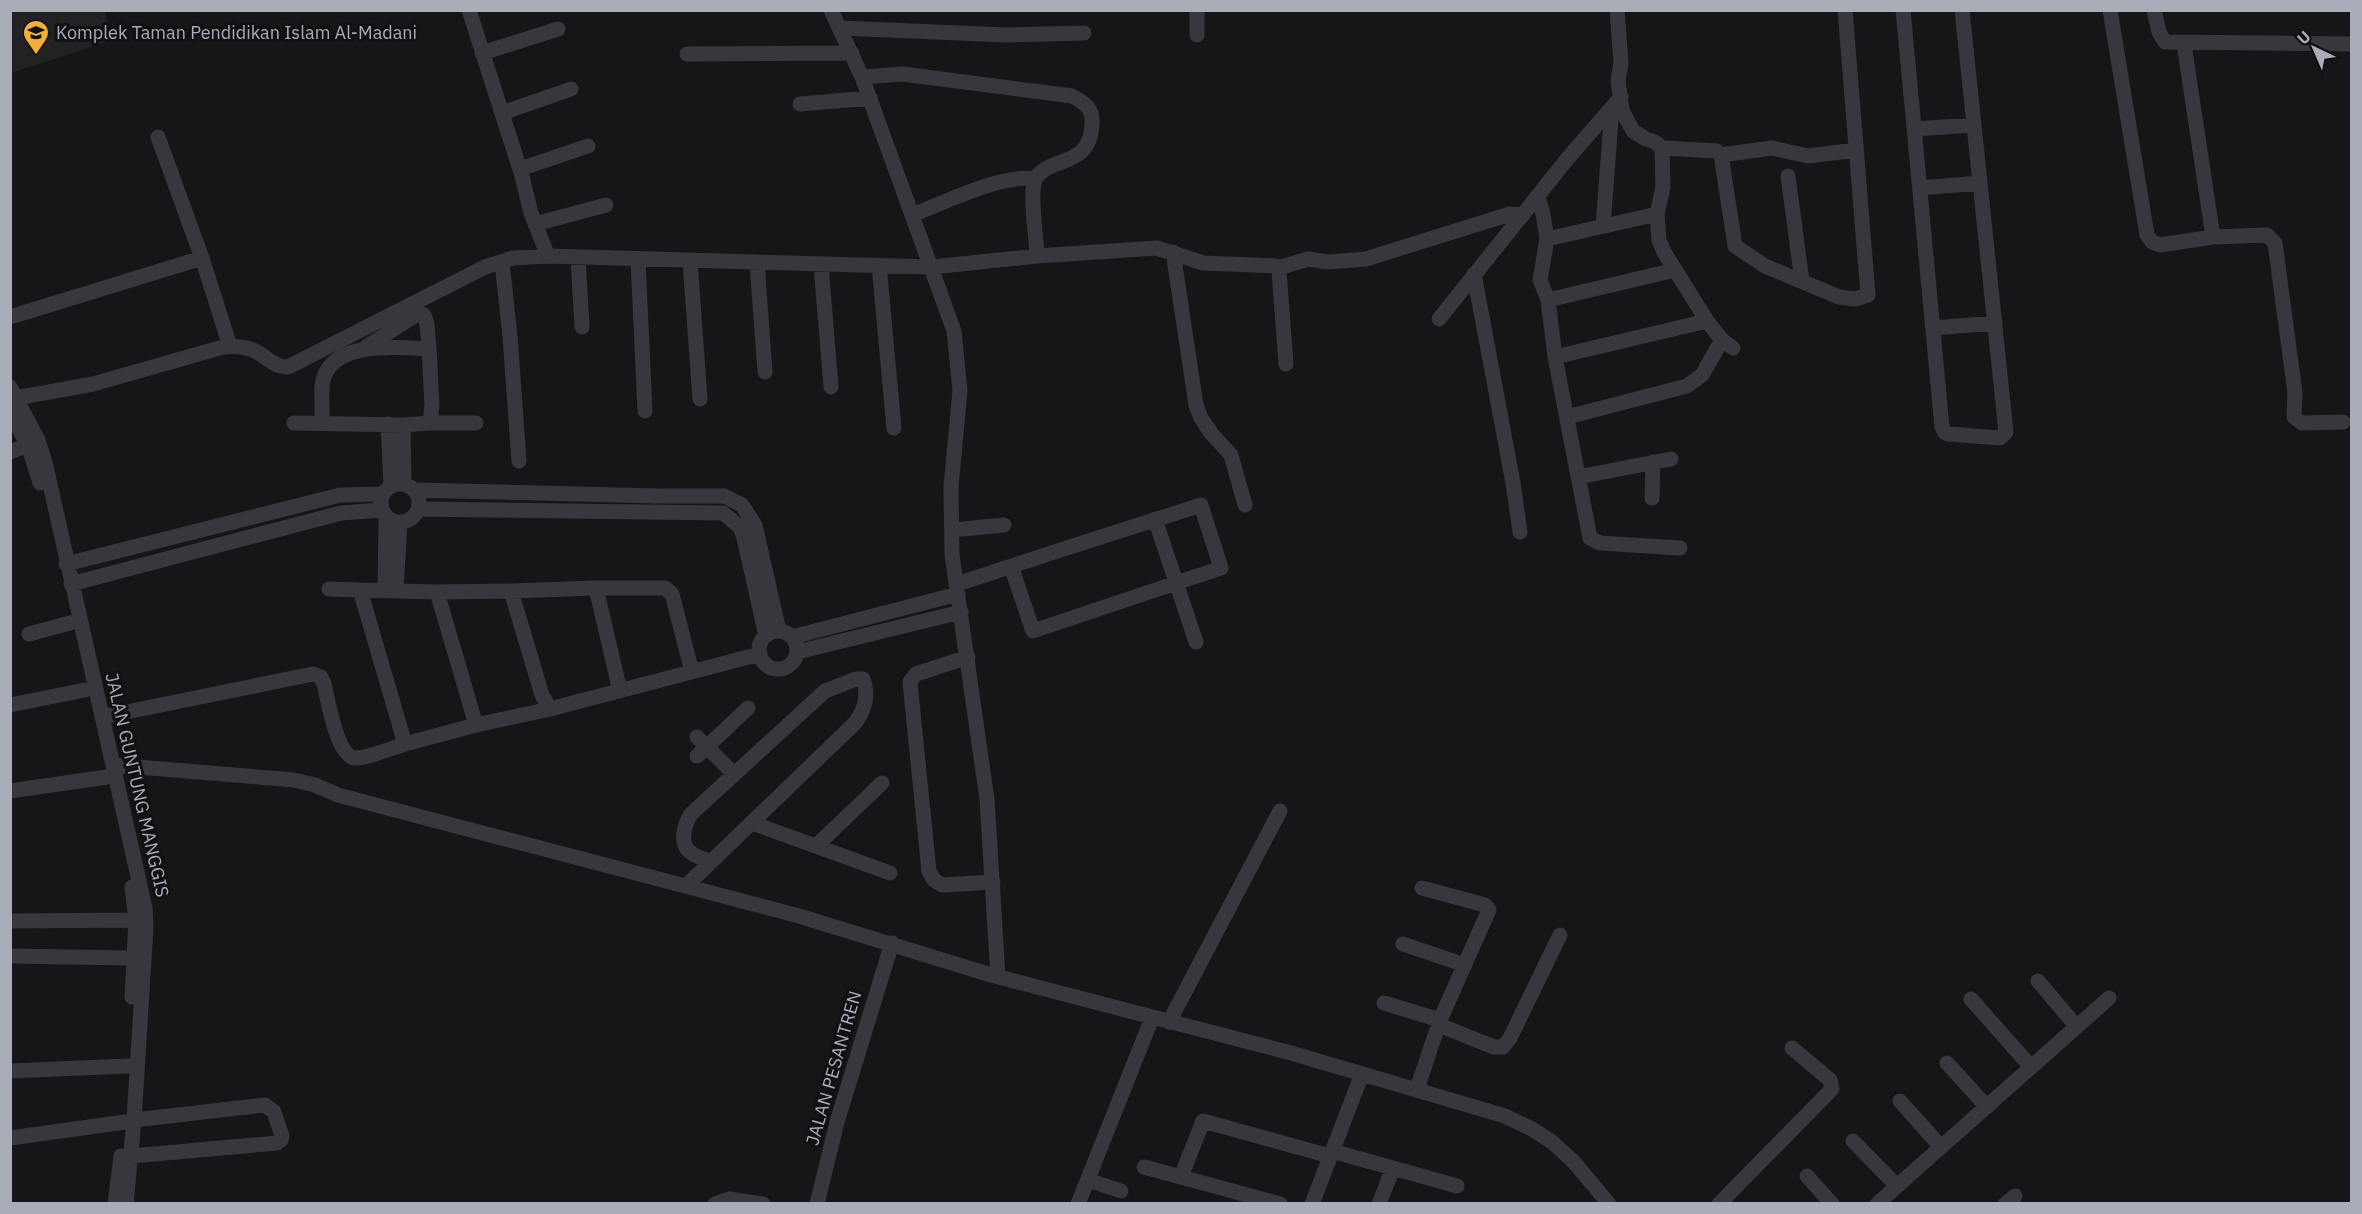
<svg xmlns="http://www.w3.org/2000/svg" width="2362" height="1214" font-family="'IBM Plex Sans',sans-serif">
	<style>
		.built { fill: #222225 }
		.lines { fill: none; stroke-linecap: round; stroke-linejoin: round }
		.minor { stroke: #37383d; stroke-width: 15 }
		.labels { text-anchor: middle; stroke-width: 6; stroke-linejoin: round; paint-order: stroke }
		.poi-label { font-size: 18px; fill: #a8adb8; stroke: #111113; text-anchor: start }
		.street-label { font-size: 18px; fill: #a8adb8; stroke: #111113 }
	</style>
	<rect width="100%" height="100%" fill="#161618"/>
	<path class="built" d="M11,10L105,11L113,40L11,73Z"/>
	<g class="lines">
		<path class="minor" d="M469,10L522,176L531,213L548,256
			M831,10L862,77L954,331L960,391L951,487L952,555L987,799L998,977
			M1197,10V35
			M1617,10L1621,63L1618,81L1622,110L1633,131L1646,139L1655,142L1662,148L1663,187L1657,214L1659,240L1664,252L1707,321L1722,340L1733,348
			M1903,10L1942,427L1945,433L1949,434L2000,438L2006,432L1962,10
			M2110,10L2147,235L2152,242L2160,245L2213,237L2267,235L2275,243L2295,393L2294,417L2302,423L2343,422
			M2154,10L2159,32L2165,42L2352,44
			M840,28L1006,35L1084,33
			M2184,44L2213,237
			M482,53L558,29
			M687,54L852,53
			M862,77L903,74L1072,96C1085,103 1093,108 1092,124C1090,169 1051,155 1036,178C1028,191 1037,238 1037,256
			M800,104L870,98
			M502,113L571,89
			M1914,129L1974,125
			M158,137L202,258L230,346
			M1662,148L1717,151L1721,155L1735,246L1765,266L1839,297L1855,299L1868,295L1845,10
			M1721,155L1772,148L1808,156L1856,150
			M520,169L588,146
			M1788,176L1802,281
			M1920,188L1980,183
			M1538,198L1543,214L1547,239L1540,280L1548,300L1555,357L1590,538L1600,543L1680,548
			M912,215C944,203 1003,173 1035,179
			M535,224L606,205
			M1603,226L1612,108
			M1547,239L1657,214
			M1173,252L1196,405L1201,418L1211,433L1231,455L1245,505
			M578,258L582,327
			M638,260L645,411
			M690,261L700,399
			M502,262L510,336L519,461
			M757,263L765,372
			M821,265L831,387
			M879,265L894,428
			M1278,268L1308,259L1328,262L1366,259L1510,214L1523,215
			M1474,274L1513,483L1520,532
			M1548,300L1675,270
			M10,317L202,258
			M1439,319L1568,158L1621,97
			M1933,328L1995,323
			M363,349L419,313L424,315L427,324L429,349
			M1555,357L1707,321
			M10,387L38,440L45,462L145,908L146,927L134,1120L126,1204
			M16,398L93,384L223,347C233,346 243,346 253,350C267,356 272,367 288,367L485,267L513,258L548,256L932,267L1037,256L1157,248L1203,263L1276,266L1279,271L1286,364
			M10,414L28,445L40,483
			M1567,417L1687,386L1702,375L1722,340
			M294,423L403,425L430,423L432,405L429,349C400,347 333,340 323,380C320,392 323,409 322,422
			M430,423H476
			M388,424L391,485
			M403,425L404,484
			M10,452L28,445
			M1578,477L1671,459
			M381 503a19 19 0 1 1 38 0a19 19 0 1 1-38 0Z
			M415,490L658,496H724L742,505L755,525L779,631
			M1652,498L1653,462
			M418,509L723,513L740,527L744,538L766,636
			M1155,519L1196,642
			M952,530L1004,525
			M66,564L340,495L382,494
			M71,584L341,513L381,510
			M957,584C1038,557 1120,531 1201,505L1221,568L1033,631L1011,566
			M596,588L620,691
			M329,589L360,590
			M385,591L386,518
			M396,591L400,522
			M511,591L596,588H665L672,594L692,672
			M437,592L476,725
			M759 650a19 19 0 1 1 38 0a19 19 0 1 1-38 0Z
			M29,634L70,623
			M792,637L958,594
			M797,652L961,612
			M968,657L916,674L910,682L929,871L934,880L942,885L993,882
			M10,705L85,690
			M550,709L476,725L405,744L360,590L437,592L511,591L542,695L550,709L760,654
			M102,717L313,674L321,677L324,684C328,700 337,758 356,758C369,758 392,748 405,744
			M697,737L734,774
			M697,756L748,708
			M114,765L294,780L315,785L338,795L799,916L991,975L1291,1053L1505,1116L1532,1129L1552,1142L1573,1161L1609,1204
			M10,791L107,777
			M752,823L890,873
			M816,846L882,783
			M686,886L855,723C865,710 869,694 863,679H856L825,691L691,814C685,823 679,842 689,851C694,856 704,859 711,862
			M132,887L136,920L132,997
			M10,921L136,920
			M1403,944L1465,965
			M10,956L133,958
			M2038,981L2077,1027
			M1971,999L2031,1067
			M1384,1003L1440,1020
			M1169,1022L1280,811
			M1439,1025L1494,1047H1503L1510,1038L1560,935
			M1947,1063L1987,1107
			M10,1071L129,1066
			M1417,1089L1440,1020L1489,910L1485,905L1422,888
			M1900,1101L1941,1147
			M10,1138L125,1122
			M1853,1141L1897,1186
			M1332,1151L1457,1186
			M132,1156L277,1143L281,1140L282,1136L274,1112L265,1105L134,1120
			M1144,1167L1280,1204
			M1807,1176L1832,1204
			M1181,1177L1203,1121L1330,1156
			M1088,1180L1121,1191
			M115,1204L121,1156
			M715,1204L729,1199L763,1204
			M817,1204L837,1122L892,943
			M1078,1204L1152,1018
			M1312,1204L1362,1074
			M1379,1204L1393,1168
			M1719,1204L1832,1089L1830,1080L1792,1048
			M1877,1204L2109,998
			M2005,1204L2015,1196"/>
	</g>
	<defs>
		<symbol id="school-pin" viewBox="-11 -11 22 30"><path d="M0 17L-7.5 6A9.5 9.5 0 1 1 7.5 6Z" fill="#f2b134" stroke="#111113"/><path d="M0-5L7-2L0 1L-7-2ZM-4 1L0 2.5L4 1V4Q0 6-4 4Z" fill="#111"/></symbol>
	</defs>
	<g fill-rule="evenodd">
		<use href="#school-pin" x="21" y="18" width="30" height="40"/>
	</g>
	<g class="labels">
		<g class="poi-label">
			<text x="56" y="39">Komplek Taman Pendidikan Islam Al-Madani</text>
		</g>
		<g class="street-label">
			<text transform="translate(137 785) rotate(77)" y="6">JALAN GUNTUNG MANGGIS</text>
			<text transform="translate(834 1068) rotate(-74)" y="6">JALAN PESANTREN</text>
		</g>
	</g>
	<rect width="2362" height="1214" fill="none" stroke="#a8adb8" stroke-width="24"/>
	<g transform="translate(2314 48) rotate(316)" stroke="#111113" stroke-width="4.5" paint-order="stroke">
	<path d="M0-4.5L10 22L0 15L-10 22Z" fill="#a8adb8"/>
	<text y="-9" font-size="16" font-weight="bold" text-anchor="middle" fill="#a8adb8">U</text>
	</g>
</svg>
